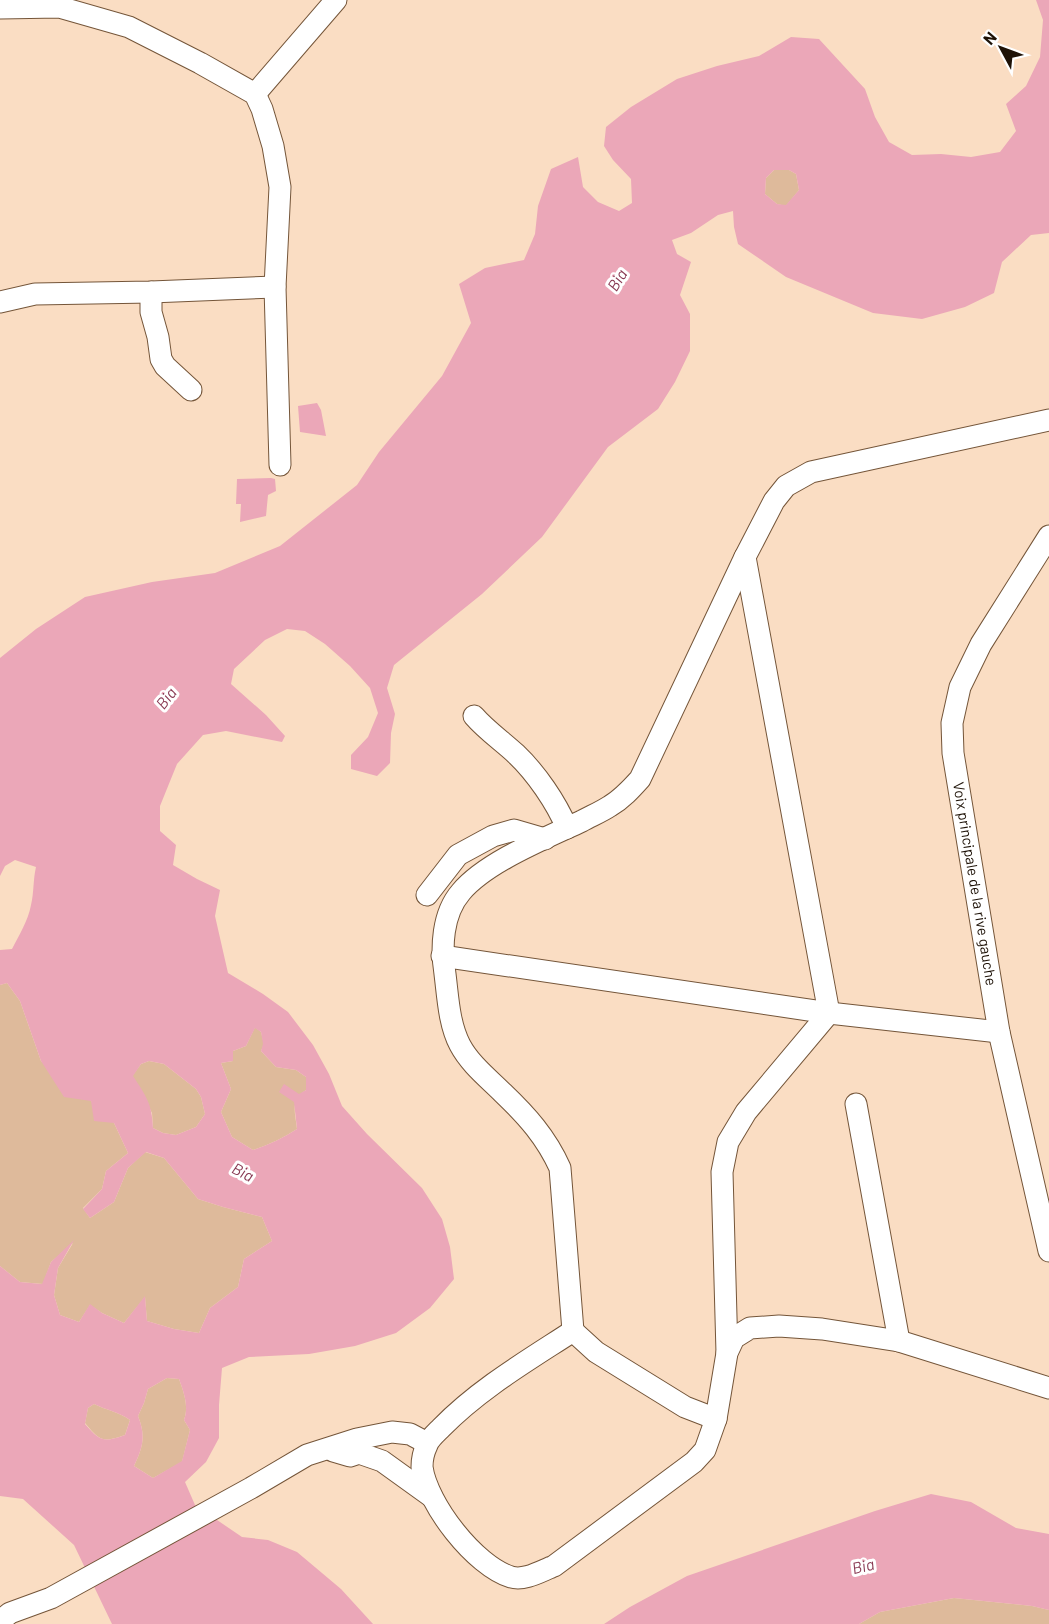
<svg xmlns="http://www.w3.org/2000/svg" width="1049" height="1624" font-family="Barlow,sans-serif">
	<style>
		.green { fill: #deba9b }
		.water { fill: #eba7b8; fill-rule: evenodd }
		.lines { fill: none; stroke-linecap: round; stroke-linejoin: round }
		.minor-casing { stroke: #745539; stroke-width: 23 }
		.minor { stroke: #fff; stroke-width: 21 }
		.labels { text-anchor: middle; stroke-width: 6; stroke-linejoin: round; paint-order: stroke }
		.street-label { font-size: 15px; fill: #1e1207; stroke: #fff }
		.water-label { font-size: 16px; font-style: italic; fill: #883852; stroke: #fff }
	</style>
	<rect width="100%" height="100%" fill="#faddc3"/>
	<path class="green" d="M774,170H789L796,174L799,190L786,206L777,204L765,194L766,178Z
		M7,983L20,1001L41,1061L91,1101L114,1123L128,1153L106,1171L102,1189L83,1208L90,1218L114,1202L128,1168L145,1152L164,1158L198,1199L223,1207L262,1217L272,1241L244,1259L238,1287L210,1308L199,1333L174,1329L147,1321L145,1297L124,1323L102,1313L90,1305L79,1322L60,1315L54,1295L58,1268L73,1243L51,1262L43,1284L20,1282L0,1266V985Z
		M255,1027L261,1032L264,1044L261,1051L276,1067L296,1070L306,1077V1090C290,1101 295,1111 297,1129C283,1138 269,1145 253,1150L232,1137L221,1112L231,1089L221,1063L233,1061V1051L246,1046Z
		M149,1061L164,1064L196,1089L201,1097L205,1114L196,1127L176,1135L163,1133L153,1128L152,1113L132,1076L141,1064Z
		M167,1378L179,1379C184,1393 189,1406 184,1420L190,1430L182,1462L153,1478L134,1466C143,1447 146,1436 138,1416L144,1403L148,1389Z
		M94,1404C106,1410 119,1412 130,1420L125,1435C102,1443 100,1441 85,1423L88,1408Z
		M954,1598L1032,1606L1049,1610V1624H859L880,1612Z"/>
	<path class="water" d="M1036,0H1049V233L1031,235L1002,262L994,293L965,307L922,319L873,313L786,277L738,244L734,227L733,211L718,215L691,233L672,240L677,254L691,262L680,295L690,314V351L675,382L658,409L608,447L542,537L482,594L394,665L387,688L395,714L391,733L390,763L377,776L351,769V755L368,737L378,713L370,688L350,666L325,644L305,631L287,629L265,640L234,669L231,684L266,715L285,736L282,742L226,731L203,735L177,764L160,806V831L176,845L173,865L197,879L220,890L215,916L228,973L263,994L288,1012L313,1045L329,1074L342,1106L367,1134L422,1188L442,1219L450,1247L454,1279L430,1308L396,1333L355,1346L309,1354L249,1357L222,1368L219,1405V1438L206,1462L185,1482L195,1505L242,1537L268,1540L297,1552L341,1589L373,1624H112L74,1545L23,1499L0,1496V1266L20,1282L42,1284L51,1262L74,1240L58,1268L54,1295L60,1315L79,1322L90,1304L102,1313L124,1323L145,1296L147,1321L174,1329L199,1333L210,1308L238,1287L244,1259L272,1241L262,1217L223,1207L198,1199L164,1158L146,1152L128,1168L114,1202L90,1218L83,1209L102,1189L106,1171L128,1153L114,1123L94,1121L91,1101L64,1097L41,1061L20,1001L7,983L0,985V950L12,949C19,935 28,921 31,905C34,892 33,880 36,867L15,860L5,866L0,876V658L36,629L85,597L152,582L215,573L280,546L357,485L379,452L442,376L471,323L459,284L485,268L524,260L535,234L538,206L551,169L578,157L583,187L598,202L619,211L632,203L631,179L613,160L604,146L606,127L631,107L677,79L717,66L759,56L791,37L819,39L865,89L875,117L889,142L912,155L941,154L971,157L1000,152L1016,131L1006,104L1026,86L1040,57L1043,20ZM774,170H789L796,174L799,190L786,205L777,204L765,194L766,178ZM255,1028L261,1032L263,1044L261,1051L276,1067L296,1070L306,1077V1090L299,1094L284,1084L279,1092L294,1102L297,1129C283,1138 269,1145 253,1150L232,1137L221,1112L231,1089L221,1063L233,1061V1051L246,1046ZM149,1061L164,1064L196,1089L201,1097L205,1114L196,1127L176,1135L163,1133L153,1128C152,1103 146,1096 133,1076L141,1064ZM167,1378L179,1379C184,1393 189,1406 184,1420L190,1430L182,1461L153,1478L134,1466C143,1447 146,1436 138,1416L144,1403L148,1389ZM94,1404C106,1410 119,1412 130,1420L125,1435C103,1443 100,1441 85,1424L88,1408Z
		M317,403L321,410L326,436L300,432L298,406Z
		M271,478L275,479L276,491L268,495L266,516L240,522L241,504H236L237,479Z
		M931,1494L971,1502L1016,1528L1049,1534V1610L1032,1606L954,1598L880,1612L859,1624H604L630,1607L687,1576L875,1511Z"/>
	<g class="lines">
		<defs>
			<g id="minor">
				<path d="M0,8L59,7L129,27L200,63L255,94L262,109L273,146L280,187L275,287L280,465"/>
				<path d="M255,94L336,0"/>
				<path d="M151,292V312L158,337L161,359L165,366L191,390"/>
				<path d="M0,302L35,294L151,292L275,287"/>
				<path d="M1049,420L811,472L786,486L774,501L745,557L640,779C631,789 622,799 610,806C601,812 591,816 582,821C546,838 486,862 461,892C442,914 441,948 445,974C448,998 449,1024 460,1045C470,1064 488,1078 503,1093C527,1116 546,1137 560,1168L573,1331C527,1361 479,1389 441,1428C436,1433 429,1439 427,1445C424,1451 422,1461 422,1467C427,1504 475,1566 511,1577C525,1581 541,1571 554,1566L694,1462L705,1450L716,1419L727,1353L734,1338L750,1328L779,1326L822,1329L899,1341L1049,1388"/>
				<path id="s1" d="M1049,536L981,644L960,687L952,723L953,753L999,1032L1049,1251"/>
				<path d="M474,716C486,730 502,741 516,754C536,773 556,802 567,828"/>
				<path d="M427,895L458,855L493,836L514,830L545,839"/>
				<path d="M442,956L829,1013L999,1032"/>
				<path d="M856,1104L899,1341"/>
				<path d="M573,1331L596,1352L685,1407L716,1419"/>
				<path d="M727,1353L722,1172L728,1142L746,1112L829,1013L745,557"/>
				<path d="M333,1451L350,1456L359,1453L382,1461L432,1497"/>
				<path d="M0,1621L10,1613L51,1598L251,1488L307,1455L357,1439L392,1432L410,1434L427,1443"/>
			</g>
		</defs>
		<use href="#minor" class="minor-casing"/>
		<use href="#minor" class="minor"/>
	</g>
	<g class="labels">
		<g class="street-label">
			<text dy="5" stroke="none"><textPath href="#s1" startOffset="375">Voix principale de la rive gauche</textPath></text>
		</g>
		<g class="water-label">
			<text transform="translate(617 280) rotate(-58)" y="6">Bia</text>
			<text transform="translate(166 698) rotate(-51)" y="6">Bia</text>
			<text transform="translate(243 1172) rotate(27)" y="6">Bia</text>
			<text transform="translate(863 1566) rotate(-13)" y="6">Bia</text>
		</g>
	</g>
	<g transform="translate(1001 48) rotate(311)" stroke="#ffffff" stroke-width="4.5" paint-order="stroke">
	<path d="M0-4.5L10 22L0 15L-10 22Z" fill="#1e1207"/>
	<text y="-9" font-size="16" font-weight="bold" text-anchor="middle" fill="#1e1207">N</text>
	</g>
</svg>
